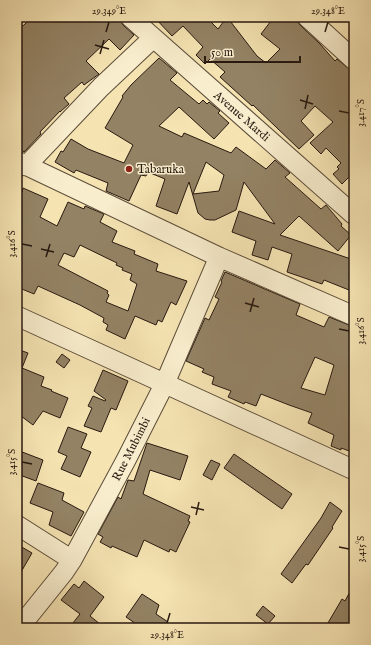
<svg xmlns="http://www.w3.org/2000/svg" width="371" height="645" font-family="'IM FELL English',serif">
	<style>
		.building { fill: #938264; stroke: #281910; fill-rule: evenodd }
		.lines { fill: none; stroke-linecap: round; stroke-linejoin: round }
		.minor-casing { stroke: #5b4c38; stroke-width: 21 }
		.minor { stroke: #f8edcd; stroke-width: 19 }
		.ticks { fill: none; stroke: #281910; stroke-width: 1.5 }
		.poi-dot { fill: #8f2418; stroke: #f8edcd; stroke-width: 1.5 }
		.labels { text-anchor: middle; stroke-width: 3; stroke-linejoin: round; paint-order: stroke }
		.street-label { font-size: 12px; fill: #281910; stroke: #f8edcd }
		.poi-label { font-size: 12px; fill: #281910; stroke: #f8edcd; text-anchor: start }
		.neatline { fill: none; stroke: #281910; stroke-width: 1.5 }
		.ticks-label { font-size: 10px; text-anchor: middle; fill: #281910 }
	</style>
	<rect width="100%" height="100%" fill="#f5e3b2"/>
	<filter id="stains"><feTurbulence type="fractalNoise" baseFrequency=".005" numOctaves="4"/><feColorMatrix values="0 0 0 0 .2 0 0 0 0 .09 0 0 0 0 .02 0 0 0 .5 -.17"/></filter>
	<radialGradient id="worn" r=".72"><stop offset=".6" stop-color="#630" stop-opacity="0"/><stop offset="1" stop-color="#630" stop-opacity=".3"/></radialGradient>
	<path class="building" d="M33,17H118L123,25L134,35L120,50L109,39L86,61L99,74L84,85L82,82L64,98L69,104L60,112V111L40,132L41,134L24,152L17,146V31Z
		M154,17H206L218,29L227,17L257,56L266,63L280,49L261,34L274,17H296L297,21L300,25L320,44L335,61L337,59L354,73V172L342,184L333,174L339,169L337,167L341,163L326,148L321,154L310,143L333,122L315,106L301,121L314,135L299,149L253,105L252,106L220,77L225,72L210,59L205,64L196,55L203,47L183,26L172,36Z
		M159,58L177,73L170,80L199,104L203,100L207,104L209,102L220,111L218,113L229,123L214,139L179,107L159,126L182,137L184,133L231,153L236,147L266,169L275,160L290,173L285,177L321,209L326,205L342,224L341,226L351,235L338,251L299,216L280,235L351,259L354,263V292L324,280L322,284L287,272L292,254L272,247L268,260L252,255L256,241L232,232L239,211L275,224L244,182L236,210L215,220H210L205,219L198,213L189,182L177,214L156,206L165,179L148,172L146,176L141,175L129,201L106,191L108,183L76,170L74,173L55,162L61,151L63,152L71,139L88,149L124,163L133,145L105,128L123,97L122,96L131,85ZM206,162L224,175L219,191L193,194Z
		M23,188L48,199L40,217L57,226L68,202L84,209L85,206L104,214L100,222L117,231L112,242L135,251L134,254L158,264L156,271L187,281L176,305L171,302L162,322L158,320L156,325L135,316L125,339L106,330L108,325L103,322L104,318L80,305L38,286L34,294L17,287V189L22,192ZM80,245L117,263L116,265L123,268L122,270L132,274L130,280L137,284L128,311L106,302L109,295L107,293L108,291L58,265L64,253L74,257Z
		M225,272L300,304L296,315L324,327L329,317L354,327V446L352,452L341,448V450L331,446L334,435L308,423L312,413L289,405L261,394L256,406L245,402L244,404L228,397L231,391L212,384L214,377L202,372L204,369L186,361L205,318L209,320L219,299L215,297L222,282L221,281ZM315,357L334,365L325,395L301,388Z
		M17,349L28,353L22,368L44,377L41,386L52,390L51,391L68,398L60,418L43,411L33,425L17,413Z
		M62,354L70,360L64,368L56,362Z
		M103,370L128,381L116,410L111,408L101,432L84,426L92,408L88,406L93,396L105,401L106,400L94,391Z
		M68,427L87,434L81,448L91,452L80,477L61,469L67,456L58,452Z
		M147,443L188,456L180,480L150,470L143,494L190,516L188,521L190,522L176,552L170,549L169,552L144,540L137,557L112,546L111,548L100,542L103,537L98,534L118,497L121,499L128,480L134,481Z
		M17,450L43,460L36,481L17,474Z
		M234,454L292,494L282,509L224,468Z
		M211,460L220,464L212,480L203,475Z
		M38,483L64,493L62,500L84,512L71,536L49,525L53,512L30,503Z
		M330,502L342,511L332,527L333,528L308,565L306,564L292,583L281,574L321,518Z
		M20,546L32,553L17,579V552Z
		M84,581L104,597L90,616L105,628H69L80,614L61,600L74,584L79,588Z
		M354,584V617L348,628H325L342,599L345,601Z
		M142,594L159,605L156,614L168,622L164,628H142L126,617Z
		M263,606L275,616L268,624L256,615Z"/>
	<g class="lines">
		<defs>
			<path id="minor" d="M130,17L354,215
				M307,17L354,60
				M17,161L219,257L354,316
				M26,166L101,87L153,38
				M17,316L354,470
				M17,525L72,560
				M19,628L64,572L72,560L126,460L165,383L219,257"/>
		</defs>
		<use href="#minor" class="minor-casing"/>
		<use href="#minor" class="minor"/>
	</g>
	<path class="ticks" d="M106,32L109,22M325,32L328,22M95,45L109,49M100,54L104,40M300,100L313,104M305,109L308,95M339,111L349,113M22,244L32,246M41,249L54,252M46,257L50,244M245,303L259,307M250,312L254,298M339,329L349,331M22,462L32,464M191,507L204,510M196,515L199,502M339,547L349,549M167,623L170,613"/>
	<circle class="poi-dot" cx="129" cy="169" r="4"/>
	<g class="labels">
		<g class="street-label">
			<text transform="translate(242 116) rotate(41)" y="4">Avenue Mardi</text>
			<text transform="translate(131 449) rotate(-63)" y="4">Rue Mubimbi</text>
		</g>
		<g class="poi-label">
			<text x="137" y="173">Tabaruka</text>
		</g>
	</g>
	<rect width="371" height="645" fill="none" stroke="#f5e3b2" stroke-width="44"/>
	<path d="M205 56v6h95v-6" fill="none" stroke="#281910" stroke-width="2"/>
	<text x="211" y="56" font-size="12" fill="#281910" stroke="#f8edcd" stroke-width="3" paint-order="stroke">50 m</text>
	<rect x="22" y="22" width="327" height="601" class="neatline"/>
	<g class="ticks-label">
		<text x="109" y="14">29.349°E</text>
		<text x="328" y="14">29.348°E</text>
		<text transform="translate(360 113) rotate(-90)" y="4">3.417°S</text>
		<text transform="translate(11 244) rotate(-90)" y="4">3.416°S</text>
		<text transform="translate(360 331) rotate(-90)" y="4">3.416°S</text>
		<text transform="translate(11 462) rotate(-90)" y="4">3.415°S</text>
		<text transform="translate(360 549) rotate(-90)" y="4">3.415°S</text>
		<text x="167" y="638">29.348°E</text>
	</g>
	<rect width="100%" height="100%" filter="url(#stains)"/>
	<rect width="100%" height="100%" fill="url(#worn)"/>
</svg>
